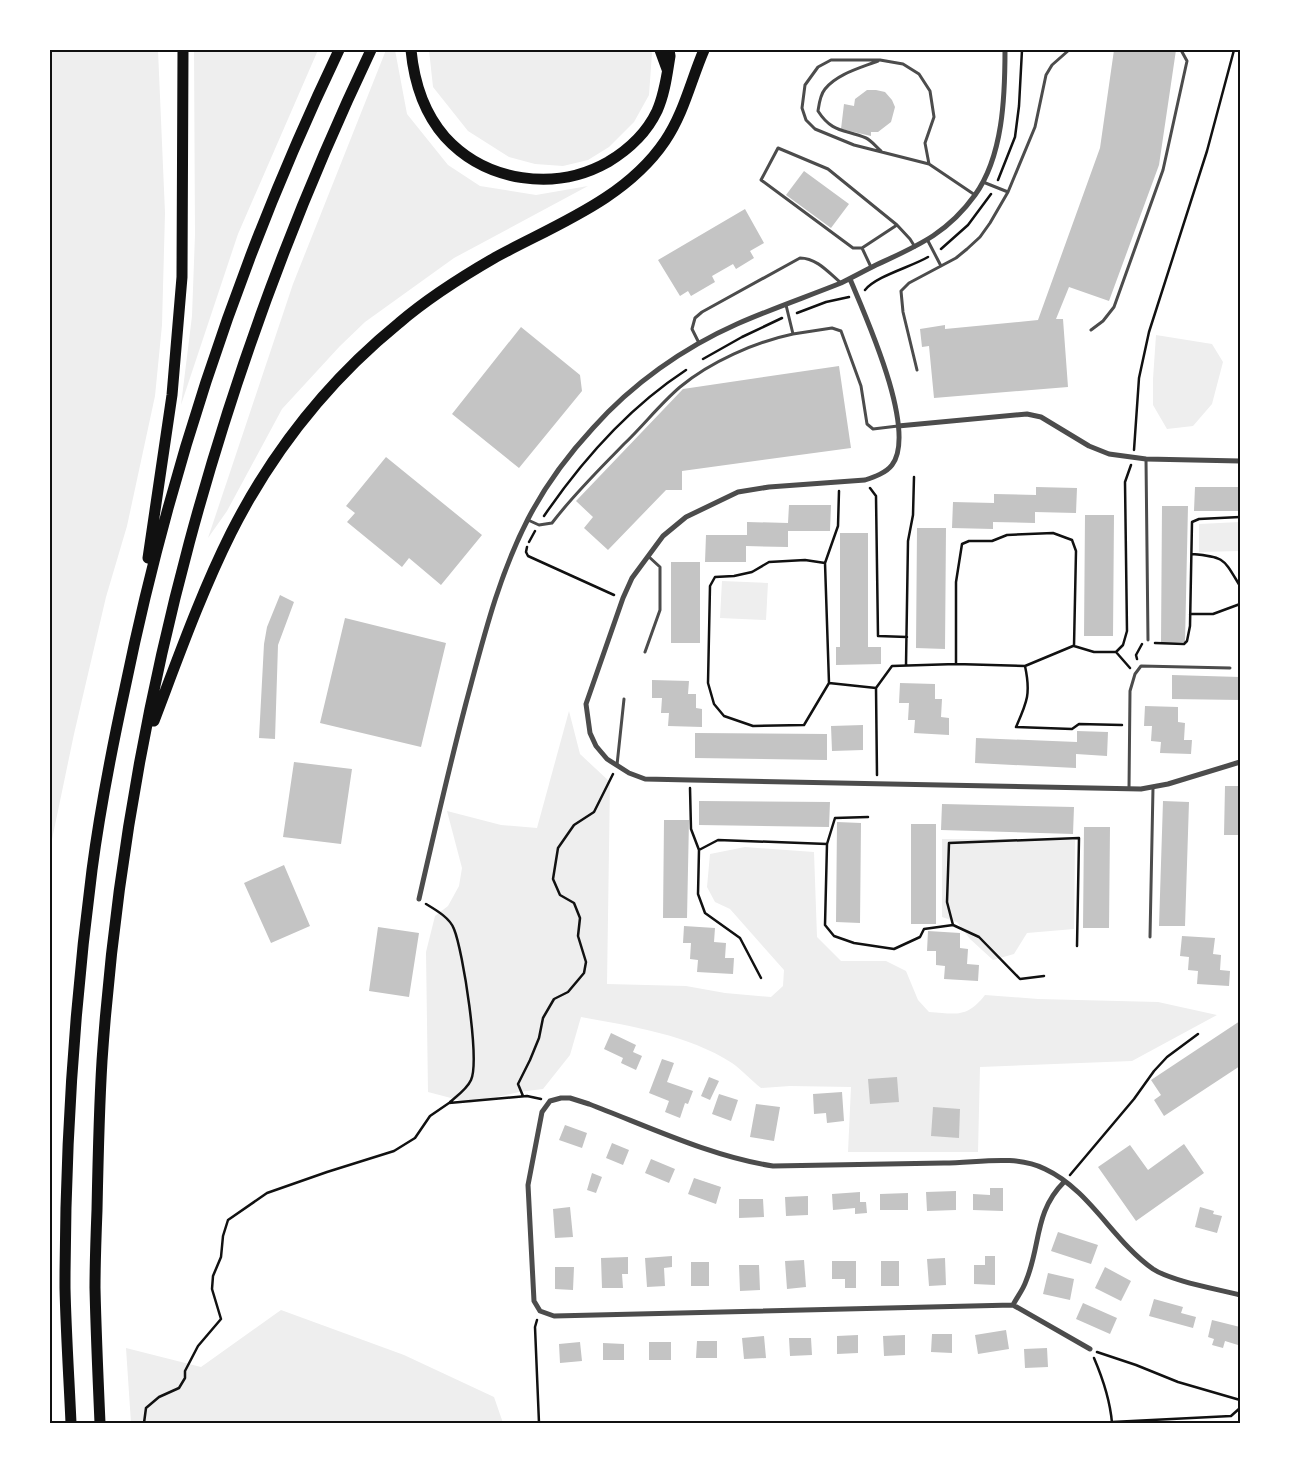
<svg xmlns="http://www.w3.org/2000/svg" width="1290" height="1473" font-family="'Crimson Pro',serif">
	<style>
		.green { fill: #eee }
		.building { fill: #c4c4c4 }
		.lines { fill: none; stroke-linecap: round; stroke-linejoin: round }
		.path { stroke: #111; stroke-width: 2.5 }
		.service { stroke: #4c4c4c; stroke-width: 3 }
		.minor { stroke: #4c4c4c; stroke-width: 5 }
		.motorway { stroke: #111; stroke-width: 11 }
		.neatline { fill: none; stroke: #111; stroke-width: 2 }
	</style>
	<rect width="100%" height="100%" fill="#fff"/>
	<path class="green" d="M50,50H158L165,213L162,325L155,396L127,526L106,597L74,734L50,849Z
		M194,50H318L238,234L181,405L192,316L195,235Z
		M386,50H395L407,114L448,165L480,186L536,195L588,186L454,258L365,322L340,346L282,409L227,511L208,538L293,284Z
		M429,50H650L652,53L649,95L634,122L609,147L588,160L563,166L535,164L509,157L468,131L433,87Z
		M1156,335L1212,344L1223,362L1212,404L1193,426L1167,429L1153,405V379Z
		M1240,522V551L1199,552V524Z
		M722,581L768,583L766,620L720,618Z
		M569,711L580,754L610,782L607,984L686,986L725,993L771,997L783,986L784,970L730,909L715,902L707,887L710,854L745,847L814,852L817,937L841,961H886L906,971L918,1000L929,1012C957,1014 967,1018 985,995L1038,999L1158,1002L1217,1015L1132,1061L980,1067L978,1152H848L851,1087L790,1086L761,1088C751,1080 742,1070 732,1063C689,1035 631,1026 581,1017L570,1055L543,1089L519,1092L470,1103L428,1092L426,952L435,916L448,906L459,886L462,868L447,811L501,825L537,828Z
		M942,839L1075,840L1074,929L1027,933L1014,954L993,960L970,939L957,922L942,917Z
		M281,1310L404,1355L494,1397L503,1423H131L126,1348L201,1367Z"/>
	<path class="building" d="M1114,50H1176L1159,165L1109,301L1069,287L1056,319H1063L1068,387L934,398L929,346L922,347L920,329L945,325V329L1038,320L1100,148Z
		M867,90H876L885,92L892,100L895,107L891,122L878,132H871V136L841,129L844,104L854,106L855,99Z
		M804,171L849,204L831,228L786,195Z
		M745,209L764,243L750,251L754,258L736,269L733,264L712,276L715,282L691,296L688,291L680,296L658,260Z
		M521,327L580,375L582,391L519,468L452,414Z
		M839,366L851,448L682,471V490H666L608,550L584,528L593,517L576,501L683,389Z
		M386,457L482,535L441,585L409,558L402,567L347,522L355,513L346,506Z
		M1036,487L1077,488L1076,513L1035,512V523L993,522V529L952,528L953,502L994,503V494L1036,495Z
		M1195,487H1240V511H1194Z
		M789,505H831L830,531H788V547L746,546V562H705L706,535H747V522L788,523Z
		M1162,506H1188L1185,642L1161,643Z
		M1085,515H1114L1113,636H1084Z
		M917,528H946L945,649L916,648Z
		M840,533H868V647H881V664L836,665V647H840Z
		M671,562H700V643H671Z
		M280,595L294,602L278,645L275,739L259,738L264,644L267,627Z
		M345,618L446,643L421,747L320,723Z
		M1172,675L1240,677V700L1172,699Z
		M652,680L689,681L688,694H696V708L702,709V727L668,726L669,713H661L662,698H652Z
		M900,683L935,684V699H942L941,717L949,718V735L914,733L915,720H908L909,703H899Z
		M1145,706L1178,707V722L1185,723L1184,740H1192L1191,754L1160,753L1161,742L1151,741L1152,726H1144Z
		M863,725V750L832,751L831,726Z
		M1077,731L1108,732L1107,756L1076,754V768L975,763L976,738L1077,742Z
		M695,733L827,734V760L695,758Z
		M294,762L352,769L341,844L283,837Z
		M1225,786H1240V835H1224Z
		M699,801L830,802L829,827L699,825Z
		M1163,801L1189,802L1185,926H1159Z
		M942,804L1074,807L1073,834L941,830Z
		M664,820H689L687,918H663Z
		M837,822L861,823L860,923L836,922Z
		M911,824H936V924H911Z
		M1084,827H1110L1109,928H1083Z
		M284,865L310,926L271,943L244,883Z
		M684,926L715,928L714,942L726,943L725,958H734L733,974L697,972L698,960L690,959L691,943H683Z
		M378,927L419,933L409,997L369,991Z
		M928,931L960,933V948L968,949L967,964L979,965L978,981L944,979L945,966L936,965V951H927Z
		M1182,936L1215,938L1213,954L1221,955L1220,970L1230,971L1229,986L1197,984L1198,971L1188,970L1189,957L1180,956Z
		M1240,1021V1066L1164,1116L1154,1100L1161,1095L1151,1080Z
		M611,1033L636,1045L633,1052L642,1056L636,1070L621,1063L623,1058L604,1049Z
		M662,1059L674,1063L667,1082L693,1091L688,1104L685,1103L680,1118L665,1112L669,1101L649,1093Z
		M709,1077L719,1081L710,1100L701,1096Z
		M897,1077L899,1102L870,1104L868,1079Z
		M842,1092L844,1121L827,1123L826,1113L814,1114L813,1094Z
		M719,1094L738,1100L731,1121L712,1114Z
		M756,1104L780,1107L774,1141L750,1137Z
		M933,1107L960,1109L959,1138L931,1136Z
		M565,1125L587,1133L582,1148L559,1140Z
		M612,1143L629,1150L623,1165L606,1158Z
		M1184,1144L1204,1173L1136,1221L1098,1167L1130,1145L1148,1170Z
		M651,1159L675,1169L669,1183L645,1173Z
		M592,1173L602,1177L596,1193L587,1190Z
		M694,1178L721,1187L716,1204L688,1194Z
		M990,1188H1003V1211L973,1210V1194L990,1195Z
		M956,1191V1210L927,1211L926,1192Z
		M860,1192V1202H866L867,1213L855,1214V1208L833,1210L832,1194Z
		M908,1193V1210H880V1194Z
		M808,1196V1215L786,1216L785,1197Z
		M739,1199H763L764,1217L739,1218Z
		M570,1207L573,1237L555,1238L553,1209Z
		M1200,1207L1214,1211L1213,1214L1222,1216L1217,1233L1195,1227Z
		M1058,1232L1098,1245L1091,1264L1051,1251Z
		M672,1256V1267L664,1268L665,1286L647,1287L645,1258Z
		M985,1256H995V1285L974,1284V1265H985Z
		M628,1257V1274H622L623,1288H602L601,1258Z
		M945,1258L946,1285L929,1286L927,1259Z
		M804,1260L806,1287L787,1289L785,1261Z
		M832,1261H856V1288H845V1279H832Z
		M881,1261H899V1286H881Z
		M691,1262H709V1286H691Z
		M739,1265H759L760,1290L740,1291Z
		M555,1267H574L573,1290L555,1289Z
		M1105,1267L1131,1281L1121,1301L1095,1288Z
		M1048,1273L1074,1279L1070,1300L1043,1294Z
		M1154,1299L1183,1307L1181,1313L1196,1317L1193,1328L1149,1316Z
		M1083,1303L1117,1318L1110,1334L1076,1319Z
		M1212,1320L1240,1327L1238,1345L1225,1341L1223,1348L1212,1345L1214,1339L1208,1337Z
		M1006,1330L1009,1349L978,1354L975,1335Z
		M932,1334H952V1353L931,1352Z
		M858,1335V1353L837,1354V1336Z
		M905,1335V1355L884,1356L883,1336Z
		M764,1336L766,1358L744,1359L742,1338Z
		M789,1338H811L812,1355L790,1356Z
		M697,1341H717V1358H696Z
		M580,1342L582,1361L560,1363L559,1344Z
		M649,1342H671V1360H649Z
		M603,1343L624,1344V1360H603Z
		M1047,1348L1048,1367L1025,1368L1024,1349Z"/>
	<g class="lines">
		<path class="path" d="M998,180L1015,137L1019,106L1022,50
			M941,249L968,225L991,194
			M865,290C876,276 911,267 928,257
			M797,313L826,302L849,297
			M703,359L742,337L782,318
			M1134,450L1139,378L1149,332L1207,151L1234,50
			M870,488L876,496L878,636L907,637
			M544,516C583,459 628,408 686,370
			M529,542L535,531
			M527,547L526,552L528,556L614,595
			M1192,554C1225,557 1223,558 1240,586
			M805,560L825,563L829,683L804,725L753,726L724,716L714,704L708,683L710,586L715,577L734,576L752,572L769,562Z
			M825,563L838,526L839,491
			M1190,614H1213L1240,604
			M1155,643L1184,644L1187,641L1190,626L1192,522L1199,519L1240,517
			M1116,652L1130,668
			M1137,659L1136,655L1142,644
			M956,664V582L962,544L969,541H992L1007,535L1053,533L1072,540L1076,551L1074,646L1094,652H1116L1123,645L1127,631L1125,482L1131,465
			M906,665L908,541L913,515L914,477
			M1025,666C1031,694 1027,702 1016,727L1072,729L1079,724L1122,725
			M829,683L876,688
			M877,775L876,688L892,666L956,664L1025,666L1073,646
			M690,788L691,829L699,850L698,894L705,913L740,938L761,978
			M868,817L835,818L827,844L825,925L834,936L854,943L894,949L920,937L924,929L953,925L947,902L949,843L1079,838L1077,946
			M699,850L718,840L827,844
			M426,904C436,910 450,918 454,929C463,951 480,1060 471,1080C467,1089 457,1096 450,1102
			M953,925L979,937L1020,979L1044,976
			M523,1096L518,1084L530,1060L539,1038L543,1018L554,999L568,992L584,973L586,962L578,936L580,918L574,903L560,895L553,879L558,848L574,825L594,812L613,774
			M1070,1175L1134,1099L1154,1071L1167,1057L1198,1034
			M537,1320L535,1327L539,1423
			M1097,1352L1136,1365L1178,1382L1240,1400
			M1094,1358C1103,1379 1110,1399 1112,1423
			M144,1423L146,1408L159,1397L179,1388L185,1378V1371L198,1346L221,1319L212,1289L213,1276L221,1257L223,1236L228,1220L267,1193L327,1172L394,1151L415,1138L430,1116L449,1103L527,1096L541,1099
			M1065,1423L1112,1422L1231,1416L1240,1408"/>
		<path class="service" d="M878,61C860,68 837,74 825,89C820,95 819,104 818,111C832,133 844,129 866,138C871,140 876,147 881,151
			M929,164L925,143L934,117L930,91L919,74L903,64L880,60H831L818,67L805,85L802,108L806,120L815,129L854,145L929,164L975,195
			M983,182L1008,192
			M928,241L941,266
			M862,248H853L761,180L778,148L828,169L897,225L910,239L915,247
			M871,267L862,248L897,225
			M786,305L793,334L832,328L841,331L861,386L867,424L873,429L898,426
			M1091,330L1103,321L1114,307L1163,170L1187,61L1181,50
			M699,343L692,329L695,318L702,312L800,258C817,258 829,273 841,283
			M917,370L903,312L901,291L909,283L956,258L967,249L980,237L990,223L1008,192L1035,127L1046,75L1052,65L1069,50
			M1146,459L1148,640
			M528,520L539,525L552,523C574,494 599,470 624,444C643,426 660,404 680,387C710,362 755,342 793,334
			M645,652L660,610V567L648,556
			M617,765L624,699
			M1129,789L1130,691L1135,674L1141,666L1230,668
			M1150,937L1153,788"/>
		<path class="minor" d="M850,279C865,315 918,431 892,465C886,473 874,477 865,480L769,487L738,492L686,517L663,536L632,578L623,598L586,704L590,733L596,746L607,759L629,773L645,779L690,780L1141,789L1168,784L1240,762
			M898,426L1027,414L1041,417L1089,446L1109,454L1146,459L1240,461
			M419,899C434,833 449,768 466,703C483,640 498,577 528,519C545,486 568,455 593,428C632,384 683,348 737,324C771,309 806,297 841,283C853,277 864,271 876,265C917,246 947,234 975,195C1003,156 1005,97 1005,50
			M1064,1182C1034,1212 1041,1245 1026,1281C1023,1290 1017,1297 1013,1305L554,1316L540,1311L534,1301L528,1185L542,1112L550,1101L561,1098H570L589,1104C647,1126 712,1157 773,1166C830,1165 887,1164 944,1163C978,1163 1014,1154 1045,1169C1090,1190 1113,1241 1153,1269C1171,1281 1217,1289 1240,1295
			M1013,1305L1090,1349"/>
		<path class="motorway" d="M411,50C414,81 424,113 445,137C486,182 555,192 608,162C628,150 647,132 657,111C665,93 667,74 670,56L669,50
			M660,50L667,69
			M148,558L172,395L182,277L183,50
			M154,721C178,658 201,593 231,533C272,452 329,380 399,323C428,298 463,276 496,257C555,225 626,199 665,141C684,113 691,80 704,50
			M71,1423C69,1378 66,1333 65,1288C65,1149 74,1008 92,870C100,809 112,748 125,688C170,468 242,253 339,50
			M100,1423C98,1378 96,1333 95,1288C95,1262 96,1236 97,1210C98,1160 99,1110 102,1061C126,711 221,366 371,50"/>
	</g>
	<rect width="1290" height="1473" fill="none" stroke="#ffffff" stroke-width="102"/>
	<rect x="51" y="51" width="1188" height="1371" class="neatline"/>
</svg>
